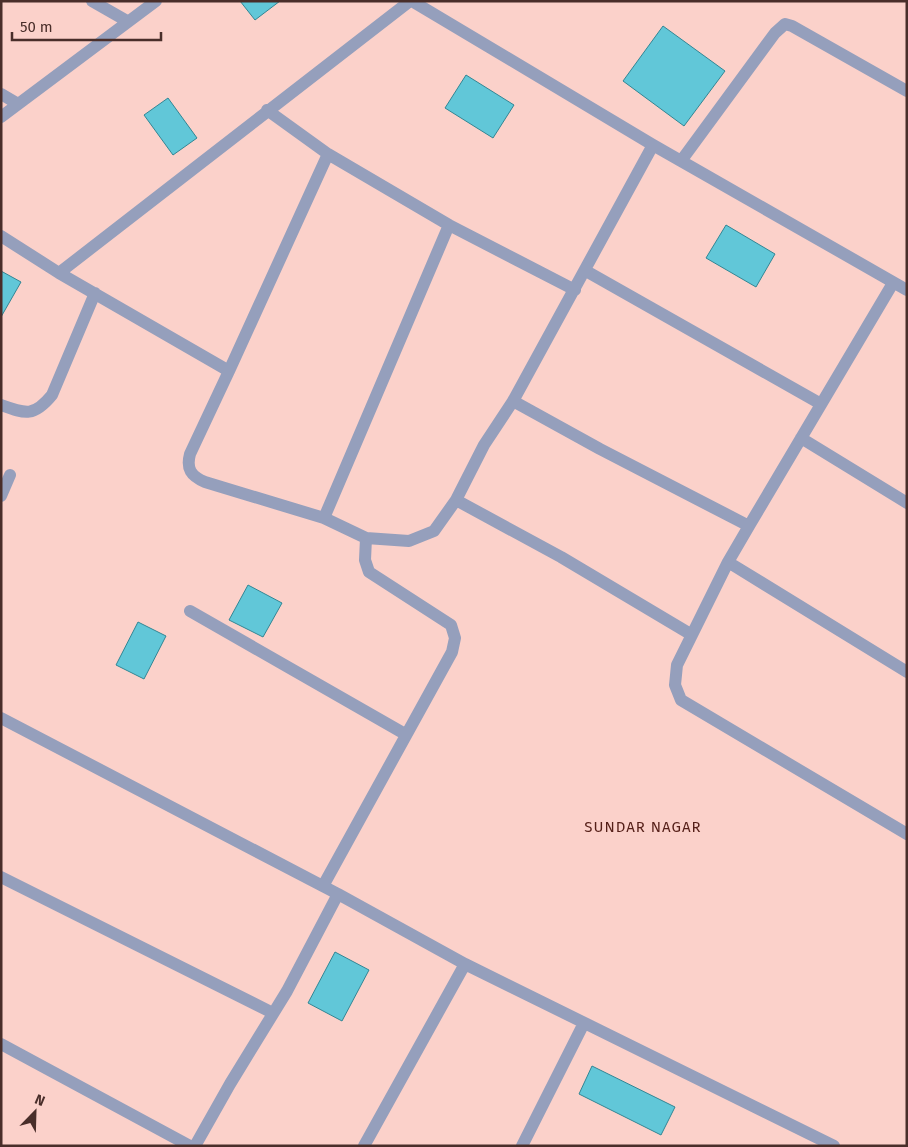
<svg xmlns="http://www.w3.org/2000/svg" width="908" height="1147" font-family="'Fira Sans',sans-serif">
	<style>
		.building { fill: #61c7d8; stroke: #328694 }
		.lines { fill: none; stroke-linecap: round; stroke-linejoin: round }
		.minor { stroke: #959fbc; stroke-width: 12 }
		.labels { text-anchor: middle; stroke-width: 4; stroke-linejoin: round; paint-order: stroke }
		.neighbourhood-label { font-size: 15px; letter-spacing: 1px; fill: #551f18; stroke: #fbd1ca }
	</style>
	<rect width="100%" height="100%" fill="#fbd1ca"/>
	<path class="building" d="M240,1H280L255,20Z
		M663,26L725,71L684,126L623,81Z
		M466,75L514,105L493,138L445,108Z
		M168,98L197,138L173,155L144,115Z
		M726,225L775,254L756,287L706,258Z
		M1,271L21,282L1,317Z
		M248,585L282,603L263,637L229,620Z
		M138,622L166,636L144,679L116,665Z
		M335,952L369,970L342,1021L308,1003Z
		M592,1066L675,1107L661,1135L579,1094Z"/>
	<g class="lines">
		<path class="minor" d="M92,1L127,21
			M412,1L653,145L907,290
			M1,94L18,104
			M1,117L156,1
			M681,161L775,33L785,24L792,26L907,91
			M449,225L575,290
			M1,236L59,273L410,1
			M586,271L821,404
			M59,273L229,371L328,154L267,110
			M229,371L190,454C186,469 191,476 205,482L324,518L449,225L328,154
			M513,401L653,145
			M1,405C26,414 34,417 52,395L95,293
			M801,438L907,503
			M1,496L10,475
			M456,500L561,557L692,635
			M324,518L366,538
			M749,526L893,283
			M728,562L677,665L675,685L681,700L907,834
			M190,611L405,734
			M1,718L338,894L465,964L834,1146
			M1,877L273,1013
			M323,886L452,652L455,638L451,625L369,572L365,560L366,538L409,541L434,531L456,500L484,445L513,401L600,449L749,526L728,562L907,672
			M1,1044L190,1146
			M195,1146L230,1084L287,991L338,894
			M364,1146L465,964
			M522,1146L584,1023"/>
	</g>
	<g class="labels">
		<g class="neighbourhood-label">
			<text x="643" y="832">SUNDAR NAGAR</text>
		</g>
	</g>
	<rect width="908" height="1147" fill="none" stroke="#492e2a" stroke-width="5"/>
	<g transform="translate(35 1112) rotate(23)" stroke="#fbd1ca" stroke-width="4" paint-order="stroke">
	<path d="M0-4L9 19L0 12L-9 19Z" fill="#492e2a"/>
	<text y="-8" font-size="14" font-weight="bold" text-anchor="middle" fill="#492e2a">N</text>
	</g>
	<path d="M12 32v8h149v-8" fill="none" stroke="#492e2a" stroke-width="2.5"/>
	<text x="20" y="32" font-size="15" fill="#492e2a" stroke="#fbd1ca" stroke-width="4" paint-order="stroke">50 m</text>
</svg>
